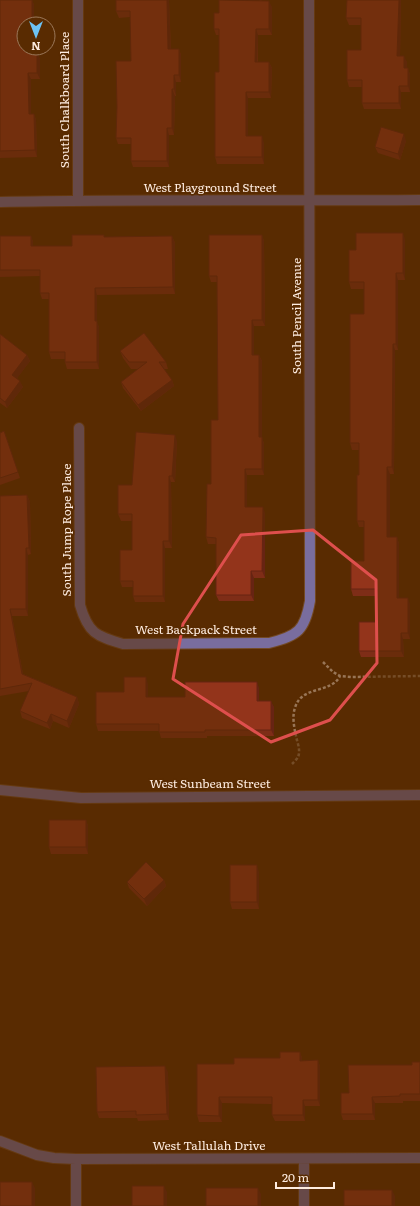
<svg xmlns="http://www.w3.org/2000/svg" width="420" height="1206" font-family="Literata,serif">
	<style>
		.lines { fill: none; stroke-linecap: round; stroke-linejoin: round }
		.minor-casing { stroke: #734a25; stroke-width: 12 }
		.path { stroke: #987556; stroke-width: 2.5; stroke-dasharray: 3 2; stroke-linecap: butt }
		.minor { stroke: #796d9e; stroke-width: 10 }
		.wall { fill: #7e2d17 }
		.shaded-wall { fill: #672413 }
		.building { fill: #93341b; stroke: #672413 }
		.marked { fill: none; stroke: #de4f4d; stroke-width: 3; stroke-linejoin: round }
		.labels { text-anchor: middle; stroke-width: 3; stroke-linejoin: round; paint-order: stroke }
		.street-label { font-size: 12px; fill: #feece0; stroke: #592b01 }
	</style>
	<rect width="100%" height="100%" fill="#592b01"/>
	<g class="lines">
		<defs>
			<path id="minor" d="M78,0V200
				M0,202C140,199 280,201 420,200
				M79,428L80,605C88,633 96,636 123,644L269,643C298,636 305,630 310,601L309,0
				M0,790L81,798L420,795
				M0,1141L37,1155L54,1158L76,1159L420,1158
				M304,1159V1206
				M76,1206V1159"/>
		</defs>
		<use href="#minor" class="minor-casing"/>
		<path class="path" d="M323,662L333,672L340,676L352,677L420,676
			M292,764C294,762 297,759 298,757C301,750 297,742 296,736C294,727 292,716 295,708C301,685 331,694 340,676"/>
		<use href="#minor" class="minor"/>
	</g>
	<path class="wall" d="M0,0H32L34,5V53H37L40,59V79H31V114H34L36,120L37,157L0,158Z
		M116,0H169L171,49H179L181,55V82H176V96H175L174,135H169V167H133L131,161V144H118L116,138L131,61L130,17L119,18L116,11Z
		M261,0L272,7V35H258V62H269L272,68L271,98H248V136L264,143V164H217L215,157L219,72V35H216L214,29L219,13Z
		M347,0H401L400,56L407,62V68H408L410,75V92H401V109H364L362,103V87H349L347,80L361,50V25H349L346,18Z
		M406,141L400,160L378,153L375,147Z
		M262,235L264,241L265,326H254V355H259L262,361V437L264,444V475H247V507L265,513V578H254V601H219L216,595V544H208L206,537L211,484L218,420L217,282H211L209,276Z
		M0,236H31L33,242V246H72L105,237L172,236L175,243V294L97,295V323L99,327V369H67L65,362V359H51L49,352V299H42L40,293V276L0,277Z
		M405,239V280H398V350H395L394,474H390V537H397L399,544V598L410,604V639H403L404,657H361L359,651L377,622V596H353L351,589L364,561V527H359L357,521L359,475V450H352L350,443L364,314V289H351L349,282L356,250Z
		M0,334L27,355L30,361L17,378L23,387L7,408L0,403Z
		M120,351L166,362L168,369H164L172,380L174,386L141,411L123,388L121,382L138,369H131L123,358Z
		M4,431L20,478L0,485V433Z
		M177,441L175,482H171L172,548H165V602H135L133,596V587H122L120,581L132,550V521H121L118,514L132,485Z
		M27,495L30,502L31,554L28,555V616H12L23,674L77,697L79,704L69,728L53,721L50,729L22,718L20,711L29,691L0,696V496Z
		M148,684V697H185L259,688V701L274,707V736H207V738H161L159,731H98L96,724L124,692Z
		M86,820L88,826V854H51L49,847Z
		M259,872V909H232L230,902Z
		M164,880L166,886L147,906L129,888L127,882Z
		M300,1052L302,1058V1061L318,1060L320,1067V1106H305V1121H275L272,1115V1104L222,1103V1122H199L197,1115L234,1064L280,1058Z
		M420,1062V1101H403V1103H375V1120H343L341,1114L349,1093L412,1065Z
		M168,1072L169,1120L138,1121L137,1118H99L97,1112Z"/>
	<path class="shaded-wall" d="M32,0L34,5V24H32Z
		M167,0H169L171,55L168,49Z
		M399,0H401L400,62L397,56Z
		M269,1L272,7V35L269,29Z
		M256,29L258,35L257,68L255,62Z
		M32,48H34V59L32,53Z
		M179,49L181,55V82L179,75Z
		M37,53L40,59V79L37,73Z
		M404,56L407,62V75L404,68Z
		M269,62L272,68L271,98L269,92Z
		M408,68L410,75V92L408,86Z
		M28,73L31,79V120L29,114Z
		M174,75L176,82V96L174,89Z
		M399,86L401,92V109L399,103Z
		M172,89L175,96L174,135L172,128Z
		M246,92L248,98V143L246,136Z
		M34,114L36,120L37,157L35,150Z
		M167,128L169,135V167L167,161Z
		M404,134L406,141L400,160L398,154Z
		M262,136L264,143V164L262,157Z
		M403,233L405,239V280L403,273Z
		M262,235L264,241L265,326L262,320Z
		M31,236L33,242V252L31,246Z
		M172,236L175,243V294L173,287Z
		M396,273L398,280V350L396,344Z
		M95,288L97,295V323L99,327V369L97,362L95,321Z
		M252,320L254,326V361L252,355Z
		M393,344L395,350L394,474L392,467Z
		M27,355L30,361L15,381L12,375Z
		M259,355L262,361V437L264,444V475L262,469L259,437Z
		M172,380L174,386L141,411L138,405Z
		M20,381L23,387L7,408L5,402Z
		M175,435L177,441L175,482L172,476Z
		M387,467L390,474V544L387,537Z
		M245,469L247,475V513L245,507Z
		M169,476L171,482L172,548L169,541Z
		M27,495L30,502L31,554L29,548Z
		M263,507L265,513V578L262,571Z
		M397,537L399,544V604L397,598Z
		M163,541L165,548V602L163,596Z
		M26,548L28,555V616L26,609Z
		M251,571L254,578V601L251,595Z
		M408,598L410,604V639L408,633Z
		M10,609L12,616L24,680L22,674Z
		M401,633L403,639L404,657L401,651Z
		M146,677L148,684V703L146,697Z
		M257,682L259,688V707L257,701Z
		M77,697L79,704L69,728L67,721Z
		M271,701L274,707V736L271,730Z
		M51,714L53,721L50,729L47,723Z
		M86,820L88,826V854L86,847Z
		M257,865L259,872V909L257,902Z
		M164,880L166,886L147,906L144,899Z
		M300,1052L302,1058V1067L300,1061Z
		M318,1060L320,1067V1106L318,1100Z
		M165,1066L168,1072L169,1120L167,1114Z
		M219,1097L222,1103V1122L219,1116Z
		M372,1097L375,1103V1120L373,1114Z
		M303,1100L305,1106V1121L303,1115Z
		M32,1182L35,1188V1206H32Z
		M164,1186L167,1192V1206H164Z
		M258,1188L261,1194V1206H258Z
		M392,1190L395,1196V1206H392Z"/>
	<path class="building" d="M0,0H32V24H24V48H32V53H37V73H28L29,114H34L35,150L0,151Z
		M116,0H167L168,49H179V75H174V89H172V128H167V161H131V138H116L117,107L116,61H131L130,11H116Z
		M219,0L269,1V29H256L255,62H269V92H246V136H262V157H215V72H219V29H214V13H219Z
		M347,0H399L397,56H404V68H408V86H399V103H362V80H347V50H361V18H346Z
		M381,127L404,134L398,154L375,147Z
		M356,233H403V273H396V344H393L392,467H387V537H397V598H408V633H401V651H359V622H377V589H351V561H364V521H357V475H359V443H350V314H364V282H349V250H356Z
		M72,235H104V237L172,236L173,287L95,288V321H97V362H65V352H49V293H40V270H0V236H31V246H72Z
		M209,235H262V320H252V355H259V437H262V469H245V507H263L262,571H251V595H216V538L206,537L207,484H211V420H218L217,276H209Z
		M144,333L166,362H159L172,380L138,405L121,382L147,362H129L120,351Z
		M0,334L27,355L12,375L20,381L5,402L0,398Z
		M4,431L18,472L0,478V433Z
		M136,432L175,435L172,476H169V541H163V596H133V581H120V550H132V514H118V485H132Z
		M27,495L29,548H26V609H10L22,674L77,697L67,721L51,714L47,723L20,711L32,683L0,689V496Z
		M124,677H146V697H185V682H257V701H271V730H205V732H159V724H96V692H124Z
		M49,820H86V847H49Z
		M146,862L164,880L144,899L127,882Z
		M230,865H257V902H230Z
		M280,1052H300V1061L318,1060V1100H303V1115H272V1097H219V1116L197,1115V1064H234V1058H280Z
		M412,1062H420V1094H400V1096L372,1097L373,1114H341V1093H349L348,1065H412Z
		M165,1066L167,1114L136,1115V1111L97,1112L96,1067Z
		M0,1182H32V1206H0Z
		M132,1186H164V1206H112H132Z
		M206,1188H258V1206H206Z
		M344,1190H392V1206H344Z"/>
	<path d="M0 0H420V1206H0ZM313,530L376,580L377,663L330,720L271,742L173,679L183,624L241,535Z" fill="#592b01" fill-opacity=".55" fill-rule="evenodd"/>
	<path class="marked" d="M313,530L376,580L377,663L330,720L271,742L173,679L183,624L241,535Z"/>
	<g class="labels">
		<g class="street-label">
			<text transform="translate(65 100) rotate(-90)" y="4">South Chalkboard Place</text>
			<text x="210" y="192">West Playground Street</text>
			<text transform="translate(297 316) rotate(-90)" y="4">South Pencil Avenue</text>
			<text transform="translate(67 530) rotate(-90)" y="4">South Jump Rope Place</text>
			<text x="196" y="634">West Backpack Street</text>
			<text x="210" y="788">West Sunbeam Street</text>
			<text x="209" y="1150">West Tallulah Drive</text>
		</g>
	</g>
	<g transform="translate(36 36) rotate(180)"><circle r="19" fill="#592b01" stroke="#9b785a"/>
	<path d="M0-3L7 15L0 10L-7 15Z" fill="#6dc2f3"/>
	<text y="-6" font-size="11" font-weight="bold" text-anchor="middle" fill="#feece0">N</text>
	</g>
	<path d="M276 1182v6h58v-6" fill="none" stroke="#feece0" stroke-width="2"/>
	<text x="282" y="1182" font-size="12" fill="#feece0" stroke="#592b01" stroke-width="3" paint-order="stroke">20 m</text>
</svg>
